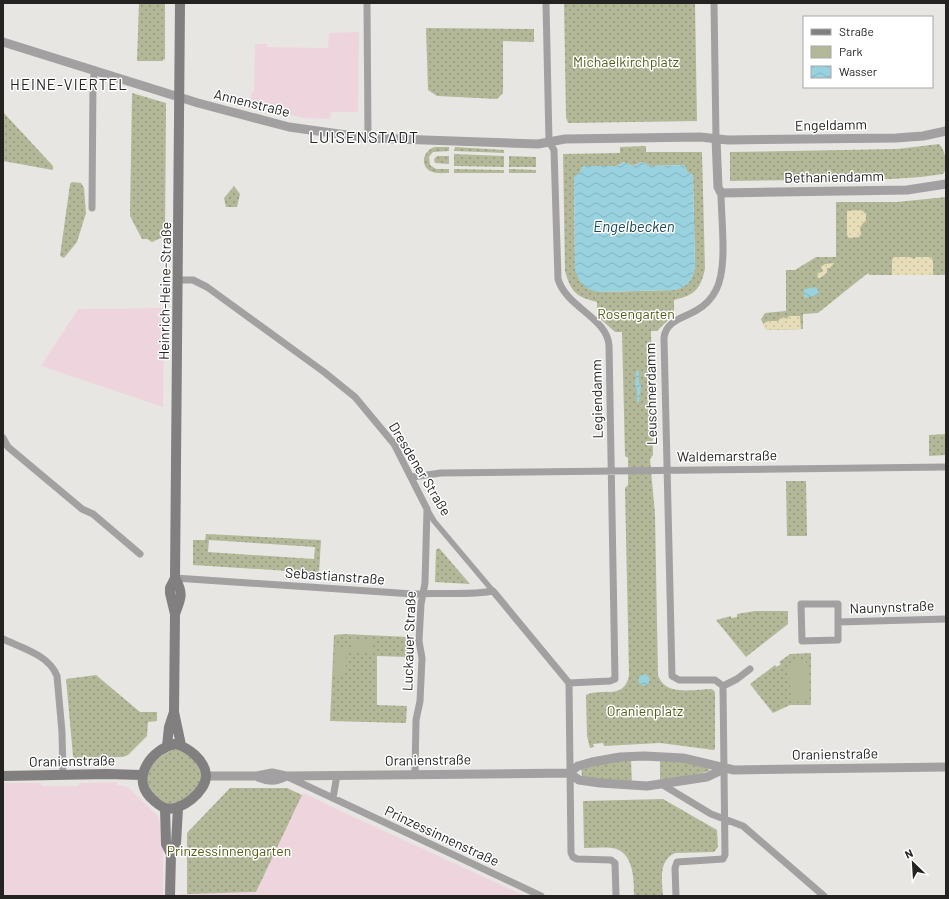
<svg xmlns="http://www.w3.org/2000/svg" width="949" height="899" font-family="Barlow,sans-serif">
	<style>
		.commercial { fill: #eed5dd }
		.green { fill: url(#green-dots); fill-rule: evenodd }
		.sand { fill: url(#sand-dots) }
		.pitch { fill: #b3b998 }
		.water { fill: url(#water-waves) }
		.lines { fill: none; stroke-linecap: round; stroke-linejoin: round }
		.pedestrian { stroke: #a2a0a1; stroke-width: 5.5 }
		.minor { stroke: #a2a0a1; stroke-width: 7 }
		.tertiary { stroke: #a2a0a1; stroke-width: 9 }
		.secondary { stroke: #817f7f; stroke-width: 10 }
		.labels { text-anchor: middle; stroke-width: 3; stroke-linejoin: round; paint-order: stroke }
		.park-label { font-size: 14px; fill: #545c17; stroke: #fff }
		.street-label { font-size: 14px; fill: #242322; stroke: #fff }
		.neighbourhood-label { font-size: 15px; letter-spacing: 1px; fill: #242322; stroke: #fff }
		.water-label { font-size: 15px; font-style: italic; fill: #184a54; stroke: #fff }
		.quarter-label { font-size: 16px; letter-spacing: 1px; fill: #242322; stroke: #fff }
	</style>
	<defs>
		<pattern id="green-dots" width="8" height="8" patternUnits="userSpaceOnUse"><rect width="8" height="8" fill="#b3b998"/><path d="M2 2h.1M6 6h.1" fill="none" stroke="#91967c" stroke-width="1.8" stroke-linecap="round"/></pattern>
		<pattern id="sand-dots" width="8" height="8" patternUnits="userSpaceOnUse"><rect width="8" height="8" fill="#e7ddb8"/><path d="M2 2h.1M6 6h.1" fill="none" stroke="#c6bd9e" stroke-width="1.8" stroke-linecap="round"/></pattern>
		<pattern id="water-waves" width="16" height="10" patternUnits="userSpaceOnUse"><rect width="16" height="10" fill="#99d2df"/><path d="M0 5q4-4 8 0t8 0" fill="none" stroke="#84b4bf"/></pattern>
	</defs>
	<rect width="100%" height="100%" fill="#e8e6e3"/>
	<path class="commercial" d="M359,32L358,112H331L330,119L304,118L251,105V93L254,92L255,44H267V47L328,48L329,33Z
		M164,308L163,407L41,366L78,309Z
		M117,782V785L128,787L159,817L160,826H163V896H3V783H41V786H79V783Z
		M303,793L343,812L525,896H179V894H187L256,892Z"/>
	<path class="green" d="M139,3H165V59L162,61H137Z
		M564,3H695L697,121L568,123L566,117Z
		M426,28L534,29V42L503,41V93L497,99L437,96L428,90Z
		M132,93L166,103L165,236L152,242L147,239H142L130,216Z
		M3,112L53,166V170L3,161Z
		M939,144C945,149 949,167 943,174L921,177L892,179L730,181V152L897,149Z
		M646,146V152H702L705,269C700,290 695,295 674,300V314L657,331H651L653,455L650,459L655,514L658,675C665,697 694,689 712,689L715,692V749L714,750L660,743L604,746L603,743L593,744L594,747L590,748L587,736L586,695C602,687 623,701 629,676L625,488L628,485V458L625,456L622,332H615L597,316V302C576,297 571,292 565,271L563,154L620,153V147ZM624,162L633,166L642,162L650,166L685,165L687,172L693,175L695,267C692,281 688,286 674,290L599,292L575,270L574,177L580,172L583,166H617Z
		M435,147H449V151L433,152L429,157L430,165L436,169H449V173C443,173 435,174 430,171C419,164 424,150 435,147Z
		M455,147L504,150V153L454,151Z
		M454,154L504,156V167L454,166Z
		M437,156H449V164L435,163L434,159Z
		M509,156L536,157V167H509Z
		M454,169L504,170V173H454Z
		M509,169L536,170V173H509Z
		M72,182L81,183L84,188L86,213L77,242L64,258L60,256L70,184Z
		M234,186L240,194L237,207H226L224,198Z
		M946,197V275H869L868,273L818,313L803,314V329L766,330L761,319L765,313L786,311V270H795L816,257H836V202H897Z
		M946,434V455L929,456V435Z
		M786,481H806L807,536H787Z
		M206,534L321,540L319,573L193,565V540H205ZM209,540L315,547L314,559L208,552Z
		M439,548L470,584L435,582L436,550Z
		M755,611H788V624L746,657L716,620L731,616V618L737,617V614Z
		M344,634L409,637L408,657L377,656V705L407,706L406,723L330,721L334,635Z
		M811,653V705H790L773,713L750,684L775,665L777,667L781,664L779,662L790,654Z
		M96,675L140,712H157V721L148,722L147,736L128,755L123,757L74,758L73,756L66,679Z
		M175,749C189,753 209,770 198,787C196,790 192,793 190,795C184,801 176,806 168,804C163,803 159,799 155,796C135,776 155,757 175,749Z
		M631,759L632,784L582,777L581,767Z
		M660,759L679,760L708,768L710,771L660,783Z
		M230,788H287L302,795L256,892L187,894V833Z
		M663,799L717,830L718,847L714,852L675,853C658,861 662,880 663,896H634C634,880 634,851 612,848C603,847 593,848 584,848L583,801Z"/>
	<path class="sand" d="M859,210L863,211L866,214V220L860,227L861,234L859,237L849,238L847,235V211Z
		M894,257H910L914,259L916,257H931L933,261V275H892V260Z
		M834,263L830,268H827V273L820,278H818L817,273L823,272L821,267L825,264Z
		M789,316H800L801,329L766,330L763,324L768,321H778L782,317L787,319Z"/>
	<path class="pitch" d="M353,640L372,641L371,652L352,651Z
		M335,649H347L345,677H333Z
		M806,659V666H809L810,701L791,702L789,667L793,666L792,660Z"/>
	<path class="water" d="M624,162L633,166L642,162L650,166L685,165L687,172L693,175L695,267C692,281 688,287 674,290L599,292C584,289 580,284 575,270L574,176L580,172L583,166H617Z
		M816,287L819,292L817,295L805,298L803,293L805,289Z
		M636,371H639V383L641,385L639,402H637V389L635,388Z
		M638.5 680a5.5 5.5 0 1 1 11 0a5.5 5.5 0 1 1-11 0Z"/>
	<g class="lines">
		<path class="pedestrian" d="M427,509L434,521L493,591"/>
		<path class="minor" d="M367,3L368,138
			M546,3L549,142L554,150L558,279C566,307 607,318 609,345L615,679L610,681L569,683
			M714,3L716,139
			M92,208L93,80L95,70
			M178,280H193L207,287L324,372L355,397L394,444L427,509L425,583L421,604L419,641L422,658L420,701L416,720L415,774
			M3,438L8,447L82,509L93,514L140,554
			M412,477L441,473L946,467
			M175,578L413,594C440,592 466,596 493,591L569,683
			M801,604H838V640L802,641Z
			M838,622L946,619
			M3,639C22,648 49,655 57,676L62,732L63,775
			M569,683L571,853L573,857L577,859L611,860L615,863L616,896
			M723,686L737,679L750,669
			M286,776L541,896
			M663,785L711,814L743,826L824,896
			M333,798L337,775
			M676,896L675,868L677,862L723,859L725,855L723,686L715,680H679L672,676L664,338C666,320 684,318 697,310C704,306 712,298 716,290C728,268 721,219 721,193"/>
		<path class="tertiary" d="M3,42L198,103L289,127L368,138L538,144L565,139L700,137L728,140L896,138L923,136L946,131
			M716,139L718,187L721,193L907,190L946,184
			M569,773L578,766L592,762L620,757L644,756L683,758L734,770L946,767
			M206,776H257L272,773L286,776L569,773L579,780L600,783L647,786L707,777L724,769
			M258,777C269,781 275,782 286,776"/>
		<path class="secondary" d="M175,614C181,598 184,594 175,578
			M174,712L181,745
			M175,744C188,747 205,760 206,775C207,791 180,813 165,808C159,806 154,801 150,797C131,777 152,749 175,744Z
			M167,746L169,727L174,712L175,614L170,593V588L175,578L180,3
			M3,776L107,774L142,775
			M165,808L166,844L171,854
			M170,896L171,854L176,844L178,808"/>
	</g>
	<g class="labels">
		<g class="park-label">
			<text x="626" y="67">Michaelkirchplatz</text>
			<text x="636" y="319">Rosengarten</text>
			<text x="645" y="716">Oranienplatz</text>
			<text x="229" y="856">Prinzessinnengarten</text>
		</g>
		<g class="street-label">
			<text transform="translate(252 103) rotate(14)" y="5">Annenstraße</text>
			<text transform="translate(831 125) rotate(-1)" y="5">Engeldamm</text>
			<text transform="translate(834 177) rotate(-1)" y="5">Bethaniendamm</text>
			<text transform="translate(165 291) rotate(-89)" y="5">Heinrich-Heine-Straße</text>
			<text transform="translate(651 394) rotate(-91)" y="5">Leuschnerdamm</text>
			<text transform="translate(597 399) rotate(-91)" y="5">Legiendamm</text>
			<text transform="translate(727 456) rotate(-1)" y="5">Waldemarstraße</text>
			<text transform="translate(420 469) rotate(59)" y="5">Dresdener Straße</text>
			<text transform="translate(335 576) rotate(4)" y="5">Sebastianstraße</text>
			<text transform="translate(892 607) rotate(-2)" y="5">Naunynstraße</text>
			<text transform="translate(409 641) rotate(-88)" y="5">Luckauer Straße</text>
			<text transform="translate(835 754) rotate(-1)" y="5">Oranienstraße</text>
			<text transform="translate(428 760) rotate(-1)" y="5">Oranienstraße</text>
			<text transform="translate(72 761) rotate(-1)" y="5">Oranienstraße</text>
			<text transform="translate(442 836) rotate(25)" y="5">Prinzessinnenstraße</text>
		</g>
		<g class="neighbourhood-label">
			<text x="69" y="90">HEINE-VIERTEL</text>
		</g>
		<g class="water-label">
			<text x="634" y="232">Engelbecken</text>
		</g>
		<g class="quarter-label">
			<text x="364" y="143">LUISENSTADT</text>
		</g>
	</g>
	<rect width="949" height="899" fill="none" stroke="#242322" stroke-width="8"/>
	<rect x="803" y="16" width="130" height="72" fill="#ffffff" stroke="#a7a7a7"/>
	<rect x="811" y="29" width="20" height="6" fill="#817f7f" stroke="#a7a7a7"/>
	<text x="839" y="36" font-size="12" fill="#242322">Straße</text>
	<rect x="811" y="46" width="20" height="12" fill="#b3b998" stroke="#a7a7a7"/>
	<text x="839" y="56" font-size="12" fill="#242322">Park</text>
	<rect x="811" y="66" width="20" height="12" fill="url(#water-waves)" stroke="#a7a7a7"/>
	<text x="839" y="76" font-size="12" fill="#242322">Wasser</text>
	<g transform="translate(913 863) rotate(335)" stroke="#ffffff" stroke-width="3" paint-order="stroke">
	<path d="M0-3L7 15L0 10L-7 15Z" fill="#242322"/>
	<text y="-6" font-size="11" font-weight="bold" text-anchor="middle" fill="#242322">N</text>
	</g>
</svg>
